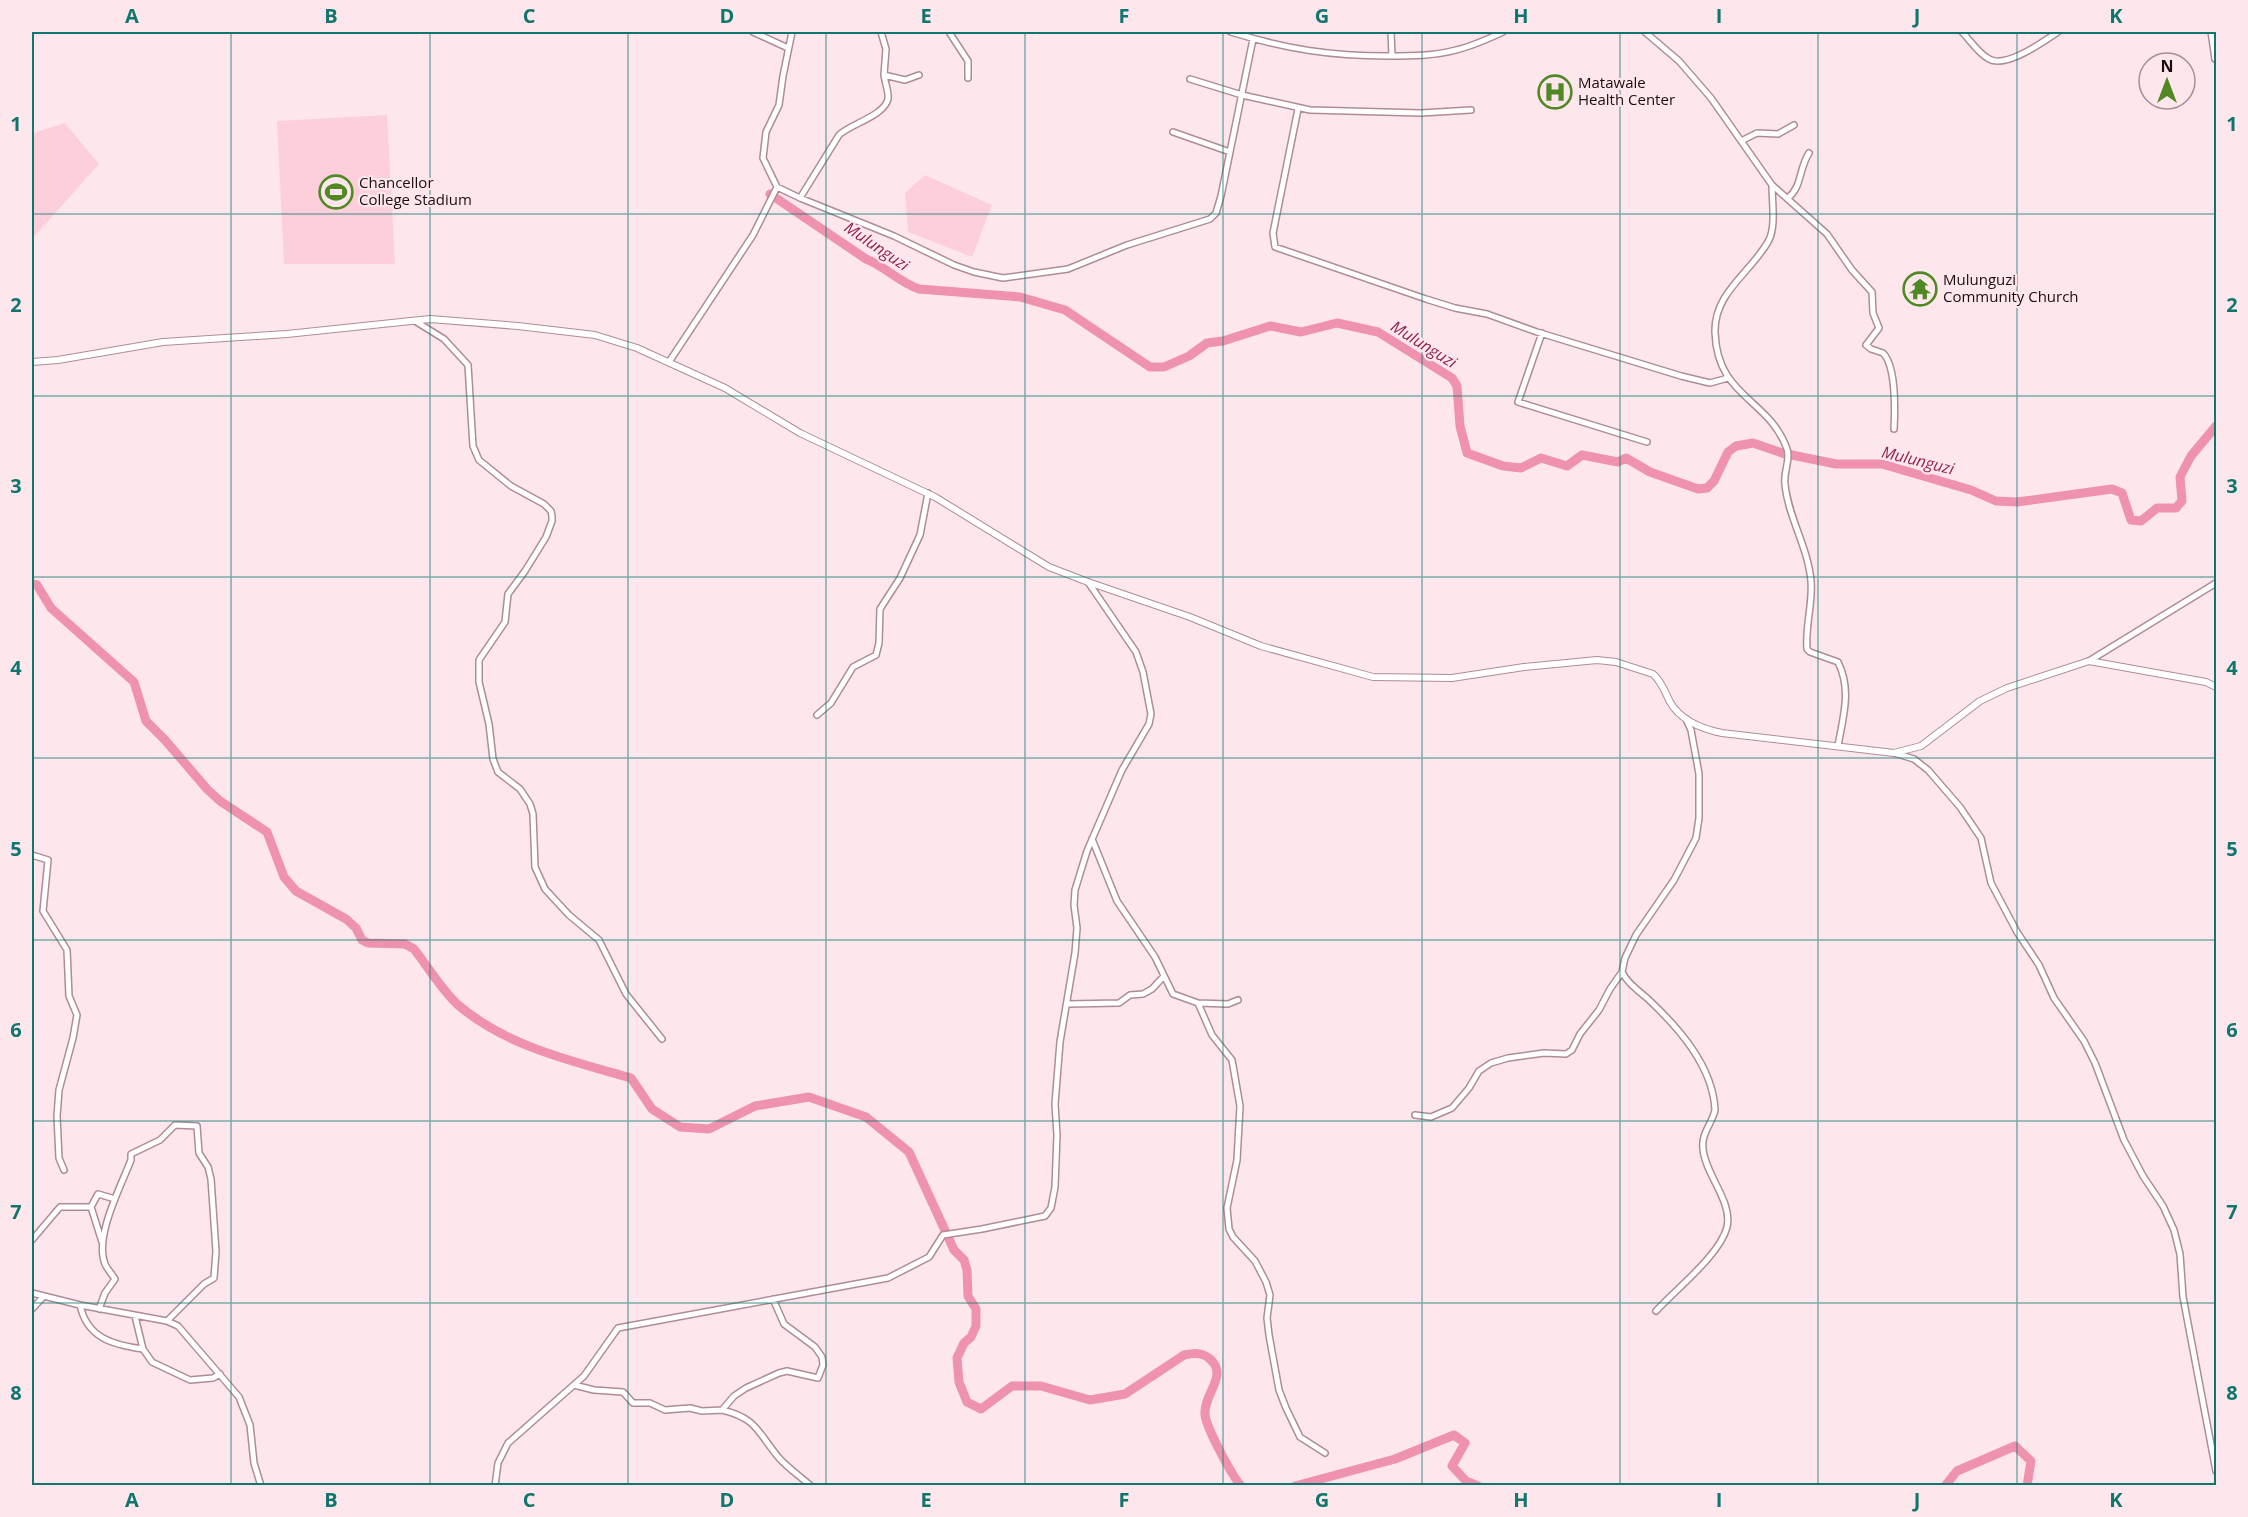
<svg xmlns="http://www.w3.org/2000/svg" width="2248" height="1517" font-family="'Open Sans',sans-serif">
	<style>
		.green { fill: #fdcfda }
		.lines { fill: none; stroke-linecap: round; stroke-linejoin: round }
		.river { stroke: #ef92ad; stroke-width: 9 }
		.minor-casing { stroke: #af8c95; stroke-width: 8 }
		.tertiary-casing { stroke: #af8c95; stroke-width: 8 }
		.minor { stroke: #fff; stroke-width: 5 }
		.tertiary { stroke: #fff; stroke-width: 6 }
		.grid { fill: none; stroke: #0f766e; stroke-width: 1.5; stroke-opacity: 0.55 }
		.labels { text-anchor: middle; stroke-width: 4.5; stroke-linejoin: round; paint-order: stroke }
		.poi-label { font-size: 15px; fill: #1a0d11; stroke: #fee7ec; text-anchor: start }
		.water-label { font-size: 16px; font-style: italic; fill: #8f224d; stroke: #fee7ec }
		.neatline { fill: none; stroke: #0f766e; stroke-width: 2 }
		.grid-label { font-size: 20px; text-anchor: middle; font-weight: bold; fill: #0f766e }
	</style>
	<rect width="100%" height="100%" fill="#fee7ec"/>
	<path class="green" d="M387,115L395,264H284L277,121Z
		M65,123L99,164L32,239V219L33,217L32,213V137L36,132Z
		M925,175L992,205L972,257L908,232L905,193Z"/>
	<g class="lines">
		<path class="river" d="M770,194L866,259C886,267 899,282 919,289L1020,297L1065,310L1150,367H1164L1189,356L1207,343L1223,341L1270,326L1301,332L1337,323L1378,332L1452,378L1457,386L1460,426L1467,453L1503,466L1521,468L1541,458L1567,466L1582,455L1618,462L1626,458L1650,472L1698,489L1707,488L1714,481L1728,452L1736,446L1753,443L1782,453L1836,464H1882L1971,490L1996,501L2017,502L2112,489L2122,493L2131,520L2141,521L2157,508H2176L2182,501L2180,477L2191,456L2216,426
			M32,584L37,585L51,608L134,682L146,721L165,740L207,789L220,801L267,832L284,877L296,891L346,919L356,928L362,940L368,943L405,944L414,949C428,967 441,989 457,1004C505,1046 572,1061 631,1078L652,1109L680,1127L709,1129L755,1106L809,1097L866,1117L909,1152L954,1250L964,1260L967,1270L968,1296L976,1309V1326L971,1337L964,1343L957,1358L959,1382L967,1402L981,1409L1012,1386H1041L1090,1400L1125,1394L1184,1355C1194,1353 1202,1352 1210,1359C1229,1376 1203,1394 1205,1415C1207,1429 1231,1474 1241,1486
			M1295,1486L1395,1459L1454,1435L1465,1443L1452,1466L1466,1481L1478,1486
			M1945,1486L1957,1471L2015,1446L2031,1461L2027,1486"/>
		<defs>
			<path id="minor" d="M753,32L788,48
				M792,32L783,76L779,105L766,132L763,158L777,187L800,198L894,236L954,265L974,272L1003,278L1068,269L1127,245L1210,219L1216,213L1221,196L1253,39
				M881,32L886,49L884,75L905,80L919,75
				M949,32L968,61V78
				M1231,32C1286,49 1330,56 1388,56C1411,56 1434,56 1456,50C1473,46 1488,39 1503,32
				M1391,32L1392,56
				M1645,32L1679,61L1711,98L1772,185L1827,234L1852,270L1872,292L1873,313L1879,328L1866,345L1871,349L1883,353C1896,366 1895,410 1894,429
				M1962,32C1970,40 1978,53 1989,59C2006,69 2044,41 2058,32
				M2211,32L2215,59
				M1190,79L1242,95L1310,110L1421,113L1471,110
				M1298,109L1273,233L1275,247L1426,299L1455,308L1487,314L1537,332L1681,376L1710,383L1728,378
				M1173,132L1230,152
				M1741,141L1757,133L1778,134L1794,125
				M1772,185C1772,201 1776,226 1769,240C1752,272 1714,292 1715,332C1717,398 1769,398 1787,449C1791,460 1783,472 1785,484C1788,517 1808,547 1811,581C1813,603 1805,626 1807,649L1810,652L1838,662C1852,690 1843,717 1838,746
				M800,198L839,135C850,124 884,116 888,99C889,92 885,83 884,75
				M1788,198C1802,187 1799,168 1809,153
				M415,321L444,339L468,365L473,446L479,460L511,486L544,504L551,511L552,516V521L546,537L525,571L508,594L505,622L479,660V682L489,724L493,759L498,772L520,789L530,804L533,814L535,867L545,889L569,915L599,940L626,994L662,1039
				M1542,333L1518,402L1647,442
				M669,362L753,235L777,187
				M2089,661L2216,583
				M817,715L831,703L853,667L876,655L879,643L880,609L900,578L920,535L928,493
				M1894,753L1914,759L1928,770L1960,807L1981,838L1991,883L2017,932L2039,965L2054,998L2084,1041L2095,1063L2124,1140L2143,1176L2163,1206L2174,1230L2180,1254L2183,1297L2216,1471
				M1092,839L1117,901L1155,957L1173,994L1198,1003L1212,1035L1232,1060L1240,1106L1237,1160L1227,1208L1229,1229L1233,1237L1255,1261L1266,1282L1270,1295L1267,1318L1269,1335L1279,1390L1286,1408L1300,1437L1325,1453
				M32,855L48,860L43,911L67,950L69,996L77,1015L73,1038L59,1090L57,1116L59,1158L64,1170
				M1622,972C1628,984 1638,990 1648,999C1678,1027 1713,1066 1715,1110C1712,1124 1701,1133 1703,1149C1705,1174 1733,1202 1727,1227C1720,1255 1676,1289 1656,1311
				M1198,1003L1228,1004L1238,1000
				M1068,1004L1119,1003L1130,995L1143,994L1152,989L1164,976
				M1415,1115L1431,1117L1452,1108L1469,1088L1479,1071L1491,1063L1508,1058L1544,1053L1566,1054L1572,1050L1580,1034L1599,1010L1610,989L1622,972L1625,958L1636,935L1674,880L1696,838L1699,818V774L1691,730L1686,719
				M32,1240L60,1207H91
				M102,1242L91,1207L98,1194L115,1199
				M32,1293L80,1305L167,1321L178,1326L239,1397L250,1425L254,1463L261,1486
				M80,1305C87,1338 113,1345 143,1349
				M32,1309L44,1296
				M99,1309L105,1293L115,1279C112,1274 107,1269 105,1264C94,1237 121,1186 131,1160V1154L160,1140L175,1125L197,1126L199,1153L208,1167L211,1179L216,1251L214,1278L204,1284L167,1321
				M135,1316L143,1349L152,1362L190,1380L213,1378L220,1374
				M574,1385L594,1390L623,1392L633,1403H650L665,1410L690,1408L702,1411L722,1410L734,1396L746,1388L779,1373L787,1371L818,1378L823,1365L822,1357L815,1347L784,1324L773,1299
				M722,1410C757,1418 758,1433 779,1458C788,1468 801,1477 811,1486
				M495,1486L498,1463L508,1443L584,1376L618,1328L888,1278L929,1257L943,1235L982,1229L1045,1216L1051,1208L1055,1187L1057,1135L1055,1104L1060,1042L1075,953L1077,928L1074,905L1075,890L1087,851L1122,770L1149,724L1151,714L1143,672L1136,652L1088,582"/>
			<path id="tertiary" d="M32,362L58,360L163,342L287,334L430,319L518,326L595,335L637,348L725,388L800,433L935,497L1049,567L1088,582L1190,617L1261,646L1373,677L1452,678L1524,667L1597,660L1616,662L1653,674C1662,682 1665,692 1670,702C1681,721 1702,729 1722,733L1894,753L1921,746L1980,701L2007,688L2089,661L2206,682L2216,687"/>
		</defs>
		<use href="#minor" class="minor-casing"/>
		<use href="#tertiary" class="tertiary-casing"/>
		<use href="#minor" class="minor"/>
		<use href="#tertiary" class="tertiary"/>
	</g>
	<path class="grid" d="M231,32V1486M430,32V1486M628,32V1486M826,32V1486M1025,32V1486M1223,32V1486M1422,32V1486M1620,32V1486M1818,32V1486M2017,32V1486M32,214H2216M32,396H2216M32,577H2216M32,758H2216M32,940H2216M32,1121H2216M32,1303H2216"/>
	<defs>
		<symbol id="hospital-ring" viewBox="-11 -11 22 22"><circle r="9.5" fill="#fee7ec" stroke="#508824" stroke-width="1.5"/><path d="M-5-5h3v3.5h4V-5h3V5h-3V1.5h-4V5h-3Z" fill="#508824"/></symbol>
		<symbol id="stadium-ring" viewBox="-11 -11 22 22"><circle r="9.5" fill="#fee7ec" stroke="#508824" stroke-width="1.5"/><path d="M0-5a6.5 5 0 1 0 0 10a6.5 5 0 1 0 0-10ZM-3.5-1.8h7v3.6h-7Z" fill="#508824"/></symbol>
		<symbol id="temple-ring" viewBox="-11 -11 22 22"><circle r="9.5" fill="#fee7ec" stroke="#508824" stroke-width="1.5"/><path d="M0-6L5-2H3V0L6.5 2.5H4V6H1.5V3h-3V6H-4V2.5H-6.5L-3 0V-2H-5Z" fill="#508824"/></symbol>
	</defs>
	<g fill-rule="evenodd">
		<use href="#hospital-ring" x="1536" y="73" width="38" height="38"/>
		<use href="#stadium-ring" x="317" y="173" width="38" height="38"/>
		<use href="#temple-ring" x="1901" y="270" width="38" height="38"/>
	</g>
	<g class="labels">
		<g class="poi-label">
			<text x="1578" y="88">Matawale<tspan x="1578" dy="17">Health Center</tspan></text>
			<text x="359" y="188">Chancellor<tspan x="359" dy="17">College Stadium</tspan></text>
			<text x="1943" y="285">Mulunguzi<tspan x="1943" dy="17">Community Church</tspan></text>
		</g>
		<g class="water-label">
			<text transform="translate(877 246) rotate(34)" y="6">Mulunguzi</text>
			<text transform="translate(1424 344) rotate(32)" y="6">Mulunguzi</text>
			<text transform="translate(1918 460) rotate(14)" y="6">Mulunguzi</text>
		</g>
	</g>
	<rect width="2248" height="1517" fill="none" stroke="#fee7ec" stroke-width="66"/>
	<g transform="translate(2167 81)"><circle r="28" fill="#fee7ec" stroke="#a39094" stroke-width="1.5"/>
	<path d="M0-4.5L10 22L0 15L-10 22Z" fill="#508824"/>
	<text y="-9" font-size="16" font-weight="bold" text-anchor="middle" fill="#1a0d11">N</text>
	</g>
	<rect x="33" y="33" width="2182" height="1451" class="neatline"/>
	<g class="grid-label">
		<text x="132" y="23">A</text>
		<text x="331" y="23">B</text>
		<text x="529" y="23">C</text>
		<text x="727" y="23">D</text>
		<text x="926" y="23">E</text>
		<text x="1124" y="23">F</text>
		<text x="1322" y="23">G</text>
		<text x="1521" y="23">H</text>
		<text x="1719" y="23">I</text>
		<text x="1917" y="23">J</text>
		<text x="2116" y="23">K</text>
		<text x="16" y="131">1</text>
		<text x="2232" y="131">1</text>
		<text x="16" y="312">2</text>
		<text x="2232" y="312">2</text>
		<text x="16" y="493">3</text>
		<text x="2232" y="493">3</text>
		<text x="16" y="675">4</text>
		<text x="2232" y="675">4</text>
		<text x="16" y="856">5</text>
		<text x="2232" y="856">5</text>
		<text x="16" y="1037">6</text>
		<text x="2232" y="1037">6</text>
		<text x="16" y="1219">7</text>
		<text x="2232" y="1219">7</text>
		<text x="16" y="1400">8</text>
		<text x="2232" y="1400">8</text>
		<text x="132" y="1507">A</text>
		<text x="331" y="1507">B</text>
		<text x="529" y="1507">C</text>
		<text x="727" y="1507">D</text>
		<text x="926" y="1507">E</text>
		<text x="1124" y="1507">F</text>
		<text x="1322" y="1507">G</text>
		<text x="1521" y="1507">H</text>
		<text x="1719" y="1507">I</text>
		<text x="1917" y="1507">J</text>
		<text x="2116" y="1507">K</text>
	</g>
</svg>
